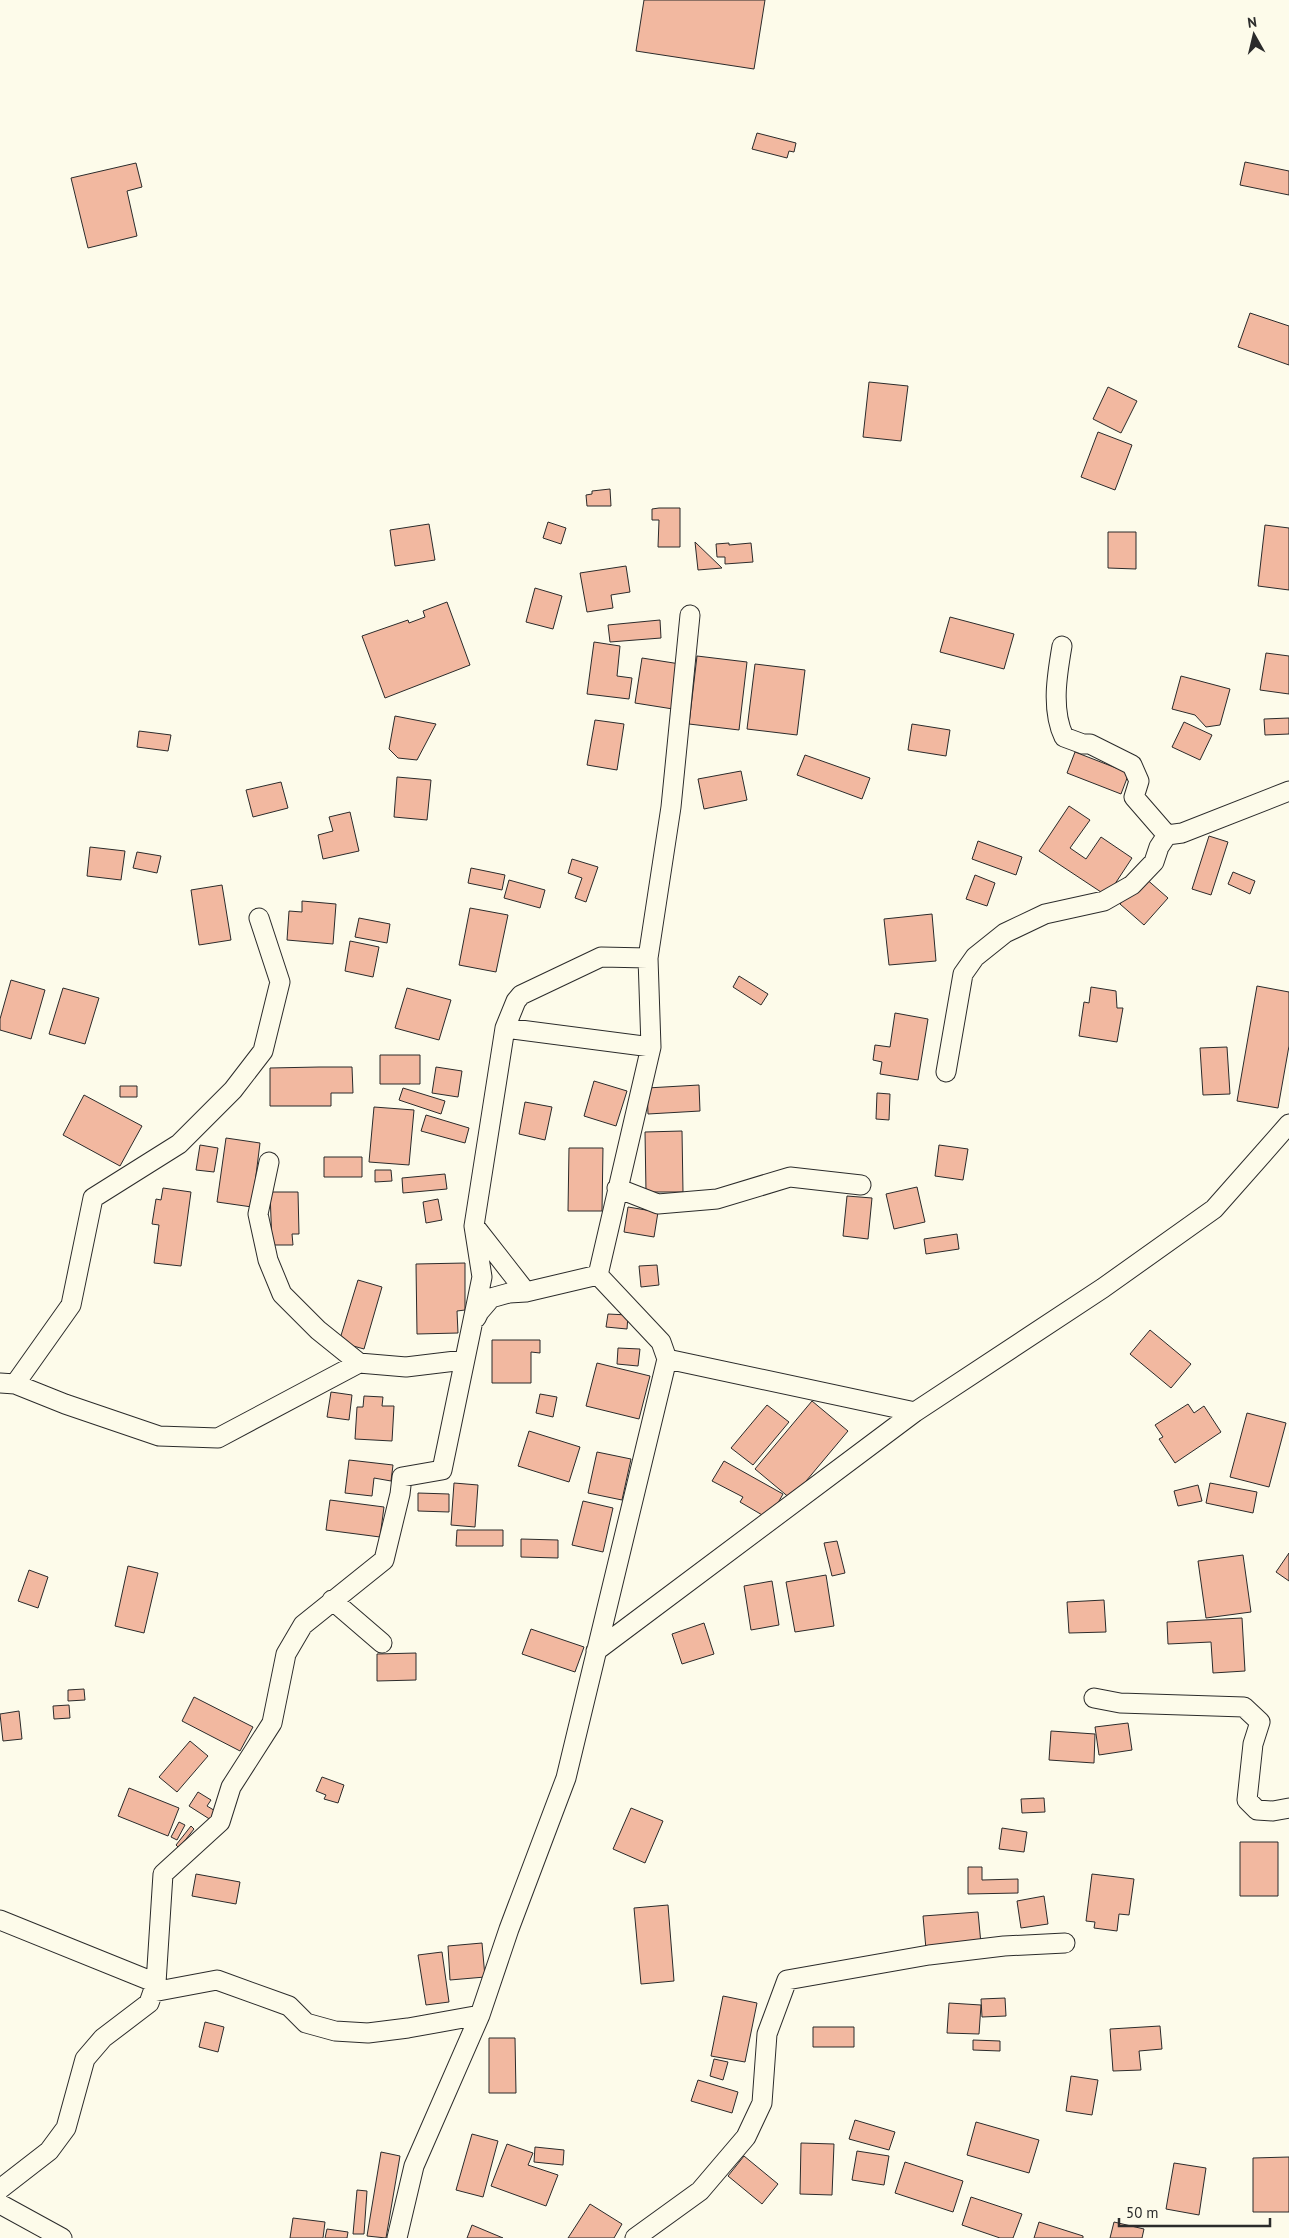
<svg xmlns="http://www.w3.org/2000/svg" width="1289" height="2238" font-family="'PT Sans',sans-serif">
	<style>
		.building { fill: #f2b8a0; stroke: #2b2b2b }
		.lines { fill: none; stroke-linecap: round; stroke-linejoin: round }
		.minor-casing { stroke: #2b2b2b; stroke-width: 21 }
		.minor { stroke: #fdfbea; stroke-width: 19 }
	</style>
	<rect width="100%" height="100%" fill="#fdfbea"/>
	<path class="building" d="M644,0H765L754,69L636,51Z
		M757,133L796,143L794,152L789,151L787,158L752,149Z
		M1245,162L1289,171V195L1240,185Z
		M136,163L142,187L127,191L137,236L88,248L71,178Z
		M1250,313L1289,326V365L1238,347Z
		M869,382L908,386L901,441L863,437Z
		M1108,387L1137,401L1121,433L1093,419Z
		M1098,432L1132,445L1115,490L1081,477Z
		M610,489L611,506H587L586,495L592,494V491Z
		M659,508H680V547H658L659,520H652V509Z
		M548,522L566,528L561,544L543,538Z
		M429,524L435,560L395,566L390,530Z
		M1265,525L1289,528V590L1258,586Z
		M1108,532H1136V569L1108,568Z
		M695,542L722,568L698,570Z
		M729,543V545L751,543L753,562L725,564V557H717L716,544Z
		M626,566L630,592L611,595L613,608L587,612L580,573Z
		M535,588L562,596L553,629L526,622Z
		M447,602L470,665L385,698L362,636L408,620L409,623L425,617L423,611Z
		M950,617L1014,634L1004,669L940,652Z
		M660,620L661,638L610,642L608,625Z
		M594,642L620,646L617,676L632,678L629,699L587,694Z
		M1266,653L1289,656V694L1260,690Z
		M697,656L747,662L739,730L689,724Z
		M642,658L680,664L673,709L635,703Z
		M755,664L805,670L797,735L747,729Z
		M1181,676L1230,689L1220,725L1206,727L1195,715L1172,709Z
		M395,716L436,724L417,760L398,758L389,749Z
		M1289,718V734L1265,735L1264,719Z
		M595,720L624,724L617,770L587,765Z
		M1184,722L1212,735L1200,760L1172,747Z
		M912,724L950,730L946,756L908,750Z
		M139,731L171,735L168,751L137,747Z
		M1075,752L1129,773L1121,794L1067,773Z
		M805,755L870,778L862,799L797,775Z
		M741,771L747,800L704,809L698,779Z
		M397,777L431,780L427,820L394,817Z
		M281,782L288,808L253,817L246,790Z
		M1069,806L1090,820L1070,848L1086,859L1101,837L1132,858L1107,896L1039,851Z
		M350,812L359,851L323,859L318,835L333,831L329,817Z
		M1209,836L1228,842L1211,895L1192,889Z
		M978,841L1022,857L1016,875L972,859Z
		M90,847L125,851L121,880L87,876Z
		M137,852L161,856L157,873L133,868Z
		M572,859L598,867L586,902L575,898L582,878L568,873Z
		M471,868L505,875L502,890L468,883Z
		M1233,872L1255,881L1250,894L1228,884Z
		M975,875L995,883L987,906L966,899Z
		M1144,877L1168,898L1144,925L1120,904Z
		M509,880L545,890L540,908L504,898Z
		M222,885L231,940L199,945L191,890Z
		M302,901L336,904L333,944L287,940L289,911L302,912Z
		M470,908L508,915L496,972L459,965Z
		M932,914L936,961L889,965L884,919Z
		M359,918L390,924L387,943L355,937Z
		M350,941L379,947L373,977L345,971Z
		M739,976L768,994L761,1005L733,987Z
		M11,980L45,990L31,1039L0,1030V1019Z
		M1257,986L1289,992V1046L1278,1108L1237,1101Z
		M1091,987L1116,991L1117,1008H1123L1117,1042L1079,1036L1084,1002L1089,1003Z
		M63,988L99,998L85,1044L49,1034Z
		M407,988L451,1000L439,1040L395,1028Z
		M895,1013L928,1019L918,1080L880,1074L882,1062L873,1060L875,1045L890,1047Z
		M1227,1047L1230,1094L1203,1095L1200,1048Z
		M380,1055H420V1084H380Z
		M319,1067H352L353,1093H331V1106H270V1068Z
		M436,1067L462,1071L458,1097L432,1093Z
		M594,1081L627,1091L616,1126L584,1116Z
		M699,1085L700,1111L648,1114L647,1088Z
		M120,1086H137V1097H120Z
		M403,1088L445,1101L441,1114L399,1100Z
		M877,1093L890,1094L889,1120L876,1119Z
		M84,1095L142,1126L120,1166L63,1135Z
		M525,1102L552,1107L545,1140L519,1134Z
		M374,1107L414,1110L409,1165L369,1162Z
		M426,1115L469,1128L465,1143L421,1131Z
		M682,1131L683,1192H646L645,1132Z
		M226,1138L260,1143L252,1207L217,1202Z
		M200,1145L218,1148L214,1172L196,1170Z
		M939,1145L968,1149L963,1180L935,1176Z
		M569,1148H603L602,1211H568Z
		M324,1157H362V1177H324Z
		M375,1170H391L392,1181L375,1182Z
		M445,1174L447,1189L403,1193L402,1178Z
		M917,1187L925,1222L894,1229L886,1194Z
		M163,1188L191,1192L181,1266L154,1263L159,1225L152,1224L156,1199L161,1200Z
		M270,1192H298L299,1234H292L293,1245H272Z
		M847,1196L872,1198L868,1239L843,1236Z
		M438,1199L442,1220L426,1223L423,1202Z
		M628,1207L658,1212L654,1237L624,1232Z
		M957,1234L959,1249L926,1254L924,1239Z
		M465,1263V1310L457,1311L458,1333L417,1334L416,1264Z
		M657,1265L659,1285L641,1287L639,1266Z
		M358,1280L382,1287L364,1349L339,1342Z
		M608,1314L628,1315L627,1329L606,1327Z
		M1150,1330L1191,1364L1171,1388L1130,1354Z
		M492,1340H540V1353L531,1352V1383H492Z
		M618,1348L640,1349L638,1366L617,1364Z
		M597,1363L650,1376L639,1419L586,1406Z
		M331,1392L352,1395L349,1420L327,1417Z
		M540,1394L557,1397L553,1417L536,1413Z
		M364,1396L383,1397L382,1406H394L392,1441L355,1439L357,1407H363Z
		M812,1401L848,1431L791,1499L755,1469Z
		M1188,1404L1194,1413L1204,1406L1221,1432L1175,1463L1159,1439L1163,1437L1155,1425Z
		M767,1405L789,1422L753,1465L731,1448Z
		M1247,1413L1286,1423L1269,1487L1230,1477Z
		M529,1431L580,1447L569,1482L518,1466Z
		M597,1452L631,1459L622,1500L588,1493Z
		M349,1460L393,1465L391,1481L374,1478L372,1496L345,1493Z
		M724,1461L783,1494L769,1519L740,1502L743,1497L712,1481Z
		M454,1483L478,1485L475,1527L451,1525Z
		M1210,1483L1257,1492L1253,1513L1206,1503Z
		M1198,1485L1202,1501L1178,1506L1174,1491Z
		M418,1493L449,1494V1512L418,1511Z
		M330,1500L384,1507L380,1537L326,1530Z
		M583,1501L613,1508L603,1552L572,1545Z
		M457,1530H503V1546H456Z
		M521,1539L558,1540V1558L521,1557Z
		M837,1541L845,1573L832,1576L824,1543Z
		M1289,1553V1581L1276,1572Z
		M1243,1555L1251,1612L1206,1618L1198,1561Z
		M128,1566L158,1573L144,1633L115,1626Z
		M29,1570L48,1577L38,1608L18,1601Z
		M826,1575L834,1626L795,1632L786,1582Z
		M772,1581L779,1625L751,1630L744,1586Z
		M1104,1600L1106,1632L1069,1633L1067,1602Z
		M1242,1618L1245,1671L1213,1673L1211,1642L1168,1644L1167,1622Z
		M704,1623L714,1654L682,1664L672,1634Z
		M531,1629L584,1647L575,1672L522,1654Z
		M416,1653V1680L377,1681V1654Z
		M84,1689L85,1700L68,1701V1690Z
		M194,1697L253,1727L240,1751L182,1721Z
		M69,1705L70,1718L54,1719L53,1706Z
		M19,1711L22,1739L3,1741L0,1714Z
		M1128,1723L1132,1750L1099,1755L1095,1727Z
		M1051,1731L1095,1734L1094,1763L1049,1760Z
		M190,1741L208,1756L177,1792L159,1777Z
		M322,1777L344,1785L338,1803L324,1799L326,1795L316,1791Z
		M129,1788L179,1808L168,1836L118,1816Z
		M198,1792L211,1800L207,1806L217,1812L211,1820L189,1806Z
		M1044,1798L1045,1812L1022,1813L1021,1799Z
		M631,1808L663,1821L645,1863L613,1849Z
		M179,1822L185,1825L177,1840L171,1837Z
		M191,1826L194,1829L179,1848L176,1845Z
		M1002,1828L1027,1832L1024,1852L999,1849Z
		M1240,1842H1278V1896H1240Z
		M968,1867H982V1880L1018,1879V1893L968,1894Z
		M196,1874L240,1882L236,1904L192,1896Z
		M1092,1874L1134,1879L1129,1915L1119,1914L1117,1931L1094,1928L1095,1922L1086,1921Z
		M1044,1896L1048,1924L1021,1928L1017,1901Z
		M668,1905L674,1981L641,1984L634,1908Z
		M978,1912L981,1944L926,1949L923,1916Z
		M482,1943L485,1977L450,1980L448,1946Z
		M442,1952L449,2002L426,2005L418,1955Z
		M723,1996L757,2003L745,2062L711,2056Z
		M1005,1998L1006,2016L982,2017L981,1999Z
		M949,2003L981,2005L979,2034L947,2033Z
		M205,2022L224,2027L218,2052L199,2047Z
		M1160,2026L1162,2049L1139,2051L1141,2070L1113,2071L1110,2029Z
		M813,2027H854V2047H813Z
		M489,2038H515L516,2093H489Z
		M973,2040L1000,2041V2051L973,2050Z
		M714,2059L728,2062L723,2080L710,2076Z
		M1071,2076L1098,2080L1092,2115L1066,2111Z
		M698,2080L738,2092L732,2113L691,2101Z
		M855,2120L895,2132L889,2150L849,2139Z
		M976,2122L1039,2140L1029,2173L967,2155Z
		M472,2134L498,2141L483,2197L456,2190Z
		M801,2143L834,2144L832,2195L800,2194Z
		M507,2144L533,2153L528,2165L558,2175L546,2206L491,2186Z
		M535,2147L564,2150L563,2165L534,2162Z
		M857,2151L889,2156L884,2185L852,2180Z
		M381,2152L400,2156L386,2238L367,2236Z
		M744,2156L778,2184L762,2204L728,2176Z
		M1289,2157V2212H1253V2158Z
		M905,2162L963,2181L953,2212L895,2193Z
		M1174,2163L1206,2168L1199,2215L1166,2209Z
		M357,2190L367,2191L364,2234H353Z
		M971,2197L1022,2214L1013,2238H1000L962,2225Z
		M590,2204L622,2224L614,2238H568Z
		M293,2218L325,2222L323,2238H290Z
		M1039,2222L1083,2236V2238H1034Z
		M1114,2222L1144,2229L1142,2238H1110Z
		M472,2225L503,2238H467Z
		M327,2229L348,2232L347,2238H325Z"/>
	<g class="lines">
		<defs>
			<path id="minor" d="M1062,646C1057,675 1051,710 1064,737L1083,744H1090L1132,765L1139,781L1134,797L1167,835
				M505,1028L651,1047
				M946,1072L963,974L975,957L1005,933L1045,914L1104,901L1132,885L1154,862L1159,847L1167,835L1182,833L1289,791
				M269,1162L258,1214L268,1260L282,1294L318,1330L359,1363L406,1367L464,1360
				M617,1188L658,1204L717,1199L790,1177L861,1185
				M476,1228L526,1292
				M598,1275L651,1047L648,958L671,807L690,615
				M476,1318L479,1312L491,1298L509,1293L526,1292L598,1275
				M667,1359L915,1412
				M0,1383L15,1384L65,1404L159,1436L218,1438L359,1363
				M15,1384L71,1305L93,1198L179,1144L233,1090L263,1051L280,982L259,918
				M332,1600L382,1643
				M596,1651L915,1412L1103,1288L1214,1209L1289,1124
				M1094,1698L1120,1703L1244,1707L1260,1722L1253,1744L1247,1800L1257,1810L1273,1811L1289,1808
				M0,1920L156,1983
				M153,1992L217,1980L289,2006L306,2023L335,2031L368,2033L408,2028L480,2015
				M0,2189L49,2151L66,2128L85,2059L103,2038L149,2003L156,1983L163,1874L220,1822L231,1787L272,1723L286,1654L303,1625L384,1560L400,1494L402,1477L442,1470L482,1277L474,1226L505,1028L516,1001L521,995L601,957L648,958
				M0,2204L62,2238
				M397,2238L414,2166L480,2015L509,1929L566,1778L667,1359L661,1342L598,1275
				M635,2238L700,2191L746,2137L762,2103L767,2034L787,1980L929,1955L1004,1946L1065,1943"/>
		</defs>
		<use href="#minor" class="minor-casing"/>
		<use href="#minor" class="minor"/>
	</g>
	<g transform="translate(1254 35) rotate(352)" stroke="#fdfbea" stroke-width="4" paint-order="stroke">
	<path d="M0-4L9 19L0 12L-9 19Z" fill="#2b2b2b"/>
	<text y="-8" font-size="14" font-weight="bold" text-anchor="middle" fill="#2b2b2b">N</text>
	</g>
	<path d="M1119 2218v8h151v-8" fill="none" stroke="#2b2b2b" stroke-width="2.5"/>
	<text x="1126" y="2218" font-size="15" fill="#2b2b2b" stroke="#fdfbea" stroke-width="4" paint-order="stroke">50 m</text>
</svg>
